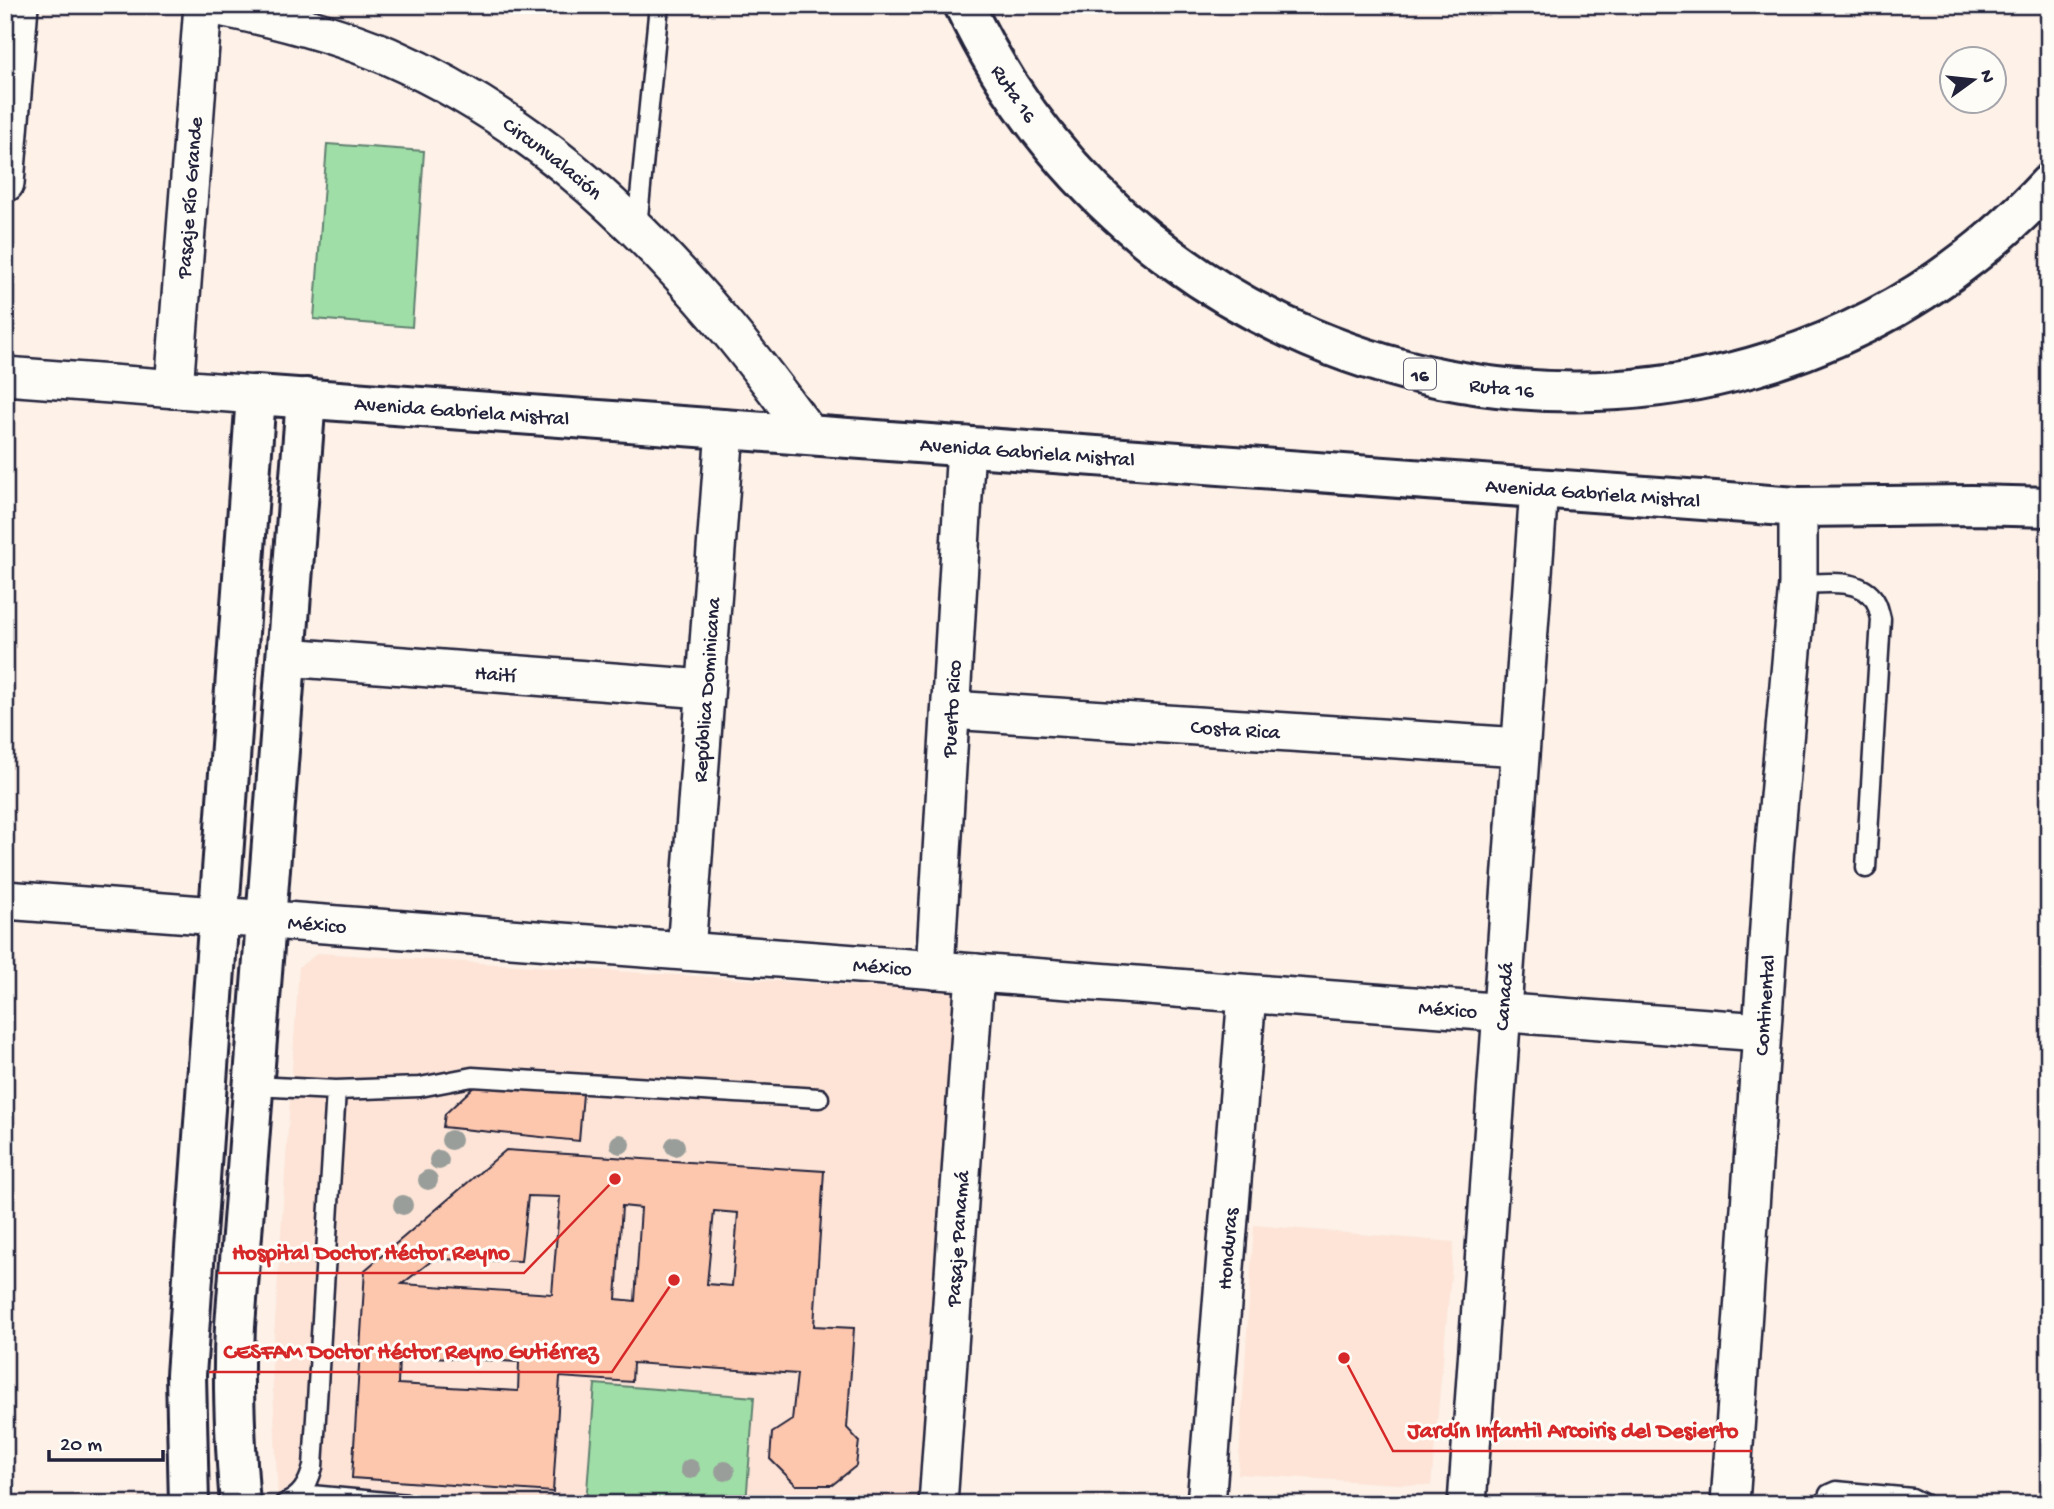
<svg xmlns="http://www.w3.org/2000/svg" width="2054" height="1509" font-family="'Gochi Hand',sans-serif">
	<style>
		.built { fill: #fde4d7 }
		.green { fill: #9fdea6; stroke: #608070; stroke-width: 2 }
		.building { fill: #fdc7ae; stroke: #22223b; stroke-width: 2; fill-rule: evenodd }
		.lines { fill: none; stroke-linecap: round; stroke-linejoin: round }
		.lane-casing { stroke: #22223b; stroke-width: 23 }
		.street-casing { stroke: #22223b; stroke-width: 42 }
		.secondary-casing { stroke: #22223b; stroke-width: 44 }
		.highway-casing { stroke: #22223b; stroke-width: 44 }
		.lane { stroke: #fdfcf7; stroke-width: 18 }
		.street { stroke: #fdfcf7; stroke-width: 37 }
		.secondary { stroke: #fdfcf7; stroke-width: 38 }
		.highway { stroke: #fdfcf7; stroke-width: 38 }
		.tree { fill: #999e9a }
		.labels { text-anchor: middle; stroke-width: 6; stroke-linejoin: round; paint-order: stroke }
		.shield { fill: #fdfcf7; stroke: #646373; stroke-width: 2 }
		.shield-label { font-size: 19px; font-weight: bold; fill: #22223b }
		.street-label { font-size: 21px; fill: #22223b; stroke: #fdfcf7 }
		.leader { fill: none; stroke: #d62828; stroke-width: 2.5 }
		.callout-dot { fill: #d62828; stroke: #fdfcf7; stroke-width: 2.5 }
		.callout-label { font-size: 23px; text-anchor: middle; font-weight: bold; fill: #d62828; stroke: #fdfcf7; stroke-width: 6; stroke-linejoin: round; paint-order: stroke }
	</style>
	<rect width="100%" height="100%" fill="#fdf1e8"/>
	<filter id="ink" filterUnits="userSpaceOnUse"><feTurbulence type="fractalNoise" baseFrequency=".0143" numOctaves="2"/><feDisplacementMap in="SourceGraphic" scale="14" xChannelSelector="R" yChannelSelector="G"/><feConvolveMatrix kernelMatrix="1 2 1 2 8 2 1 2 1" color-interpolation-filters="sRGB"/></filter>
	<g filter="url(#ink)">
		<path class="built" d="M318,953L957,992L925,1504H278L272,1366L299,967Z
			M1254,1225L1454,1242L1431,1486L1238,1474Z"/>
		<path class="green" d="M327,144L424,151L412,327L314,319Z
			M595,1384L754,1397L746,1504H586Z"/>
		<path class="building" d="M478,1083L583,1094L579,1141L443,1127L445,1114Z
			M506,1150L824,1171L814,1326L854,1328L847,1428L859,1441L856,1466L832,1485H796L770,1459L772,1433L792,1420L797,1374L633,1363L632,1382L560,1377L553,1492L352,1478L365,1270ZM528,1196L560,1197L552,1294L402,1284L434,1259L521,1261ZM622,1206L641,1208L635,1301L616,1299ZM714,1211L738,1213L732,1286L707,1284ZM399,1355L519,1362L518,1391L398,1384Z"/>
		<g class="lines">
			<defs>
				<path id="lane" d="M637,227L659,5
					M1798,584C1821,584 1857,577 1873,598C1878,603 1879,612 1881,619L1866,868
					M253,1086L336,1090L420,1087L472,1077L819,1098
					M300,1494L408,1504
					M284,1504C301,1497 308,1485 313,1467L336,1090
					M1825,1504L1829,1494L1836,1491L1912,1498L1924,1504"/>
				<g id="street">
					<path id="s1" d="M210,5C271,17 331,32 388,56C523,115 628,211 722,322C753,358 781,397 810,435"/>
					<path d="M5,183L19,5"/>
					<path d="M5,376L256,395"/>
					<path id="s2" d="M174,389L203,5"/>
					<path id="s3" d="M286,657L705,689"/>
					<path id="s4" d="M951,710L1520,747"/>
					<path id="s5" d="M5,900L1761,1032"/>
					<path id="s6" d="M686,951L725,429"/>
					<path id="s7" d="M935,970L966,446"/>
					<path id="s8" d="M938,1504L975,973"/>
					<path id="s9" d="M1206,1504L1247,994"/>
					<path id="s10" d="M1467,1504L1539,488"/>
					<path id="s11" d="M1730,1504L1774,853L1798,584V507"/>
				</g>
				<g id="secondary">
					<path id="s12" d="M189,1504L186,1375L256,395L1798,507L1971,505L2049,507"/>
					<path d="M240,1504C235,1444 232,1386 235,1326L306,398"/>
				</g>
				<path id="highway" d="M964,5C1162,425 1729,530 2049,184"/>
			</defs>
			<use href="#lane" class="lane-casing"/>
			<use href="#street" class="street-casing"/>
			<use href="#secondary" class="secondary-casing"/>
			<use href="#highway" class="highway-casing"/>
			<use href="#lane" class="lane"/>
			<use href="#street" class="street"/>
			<use href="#secondary" class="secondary"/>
			<use href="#highway" class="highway"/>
		</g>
		<g class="tree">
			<circle cx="451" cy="1140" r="10"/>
			<circle cx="620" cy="1144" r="10"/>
			<circle cx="675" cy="1146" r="10"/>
			<circle cx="439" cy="1160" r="10"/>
			<circle cx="428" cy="1180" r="10"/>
			<circle cx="403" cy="1205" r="10"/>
			<circle cx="690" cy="1469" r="10"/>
			<circle cx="725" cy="1471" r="10"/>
		</g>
	</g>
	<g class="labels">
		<rect class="shield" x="1404" y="358.5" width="32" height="31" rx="5"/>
		<g class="shield-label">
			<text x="1420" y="381">16</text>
		</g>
		<g class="street-label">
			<text transform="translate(1015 93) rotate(56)" y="7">Ruta 16</text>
			<text dy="7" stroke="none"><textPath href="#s1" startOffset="380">Circunvalación</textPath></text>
			<text dy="7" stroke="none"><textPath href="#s2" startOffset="192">Pasaje Río Grande</textPath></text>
			<text transform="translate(1502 387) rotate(6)" y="7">Ruta 16</text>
			<text dy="7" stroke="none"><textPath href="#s12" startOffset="1318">Avenida Gabriela Mistral</textPath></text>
			<text dy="7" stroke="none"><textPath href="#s12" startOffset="1885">Avenida Gabriela Mistral</textPath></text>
			<text dy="7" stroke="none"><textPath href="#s12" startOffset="2452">Avenida Gabriela Mistral</textPath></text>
			<text dy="7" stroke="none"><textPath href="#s3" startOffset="210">Haití</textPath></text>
			<text dy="7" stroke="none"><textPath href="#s6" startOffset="262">República Dominicana</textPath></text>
			<text dy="7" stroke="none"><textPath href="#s7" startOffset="262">Puerto Rico</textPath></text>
			<text dy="7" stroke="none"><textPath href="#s4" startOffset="285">Costa Rica</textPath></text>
			<text dy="7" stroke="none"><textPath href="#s5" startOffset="313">México</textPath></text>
			<text dy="7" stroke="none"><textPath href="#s5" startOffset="880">México</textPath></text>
			<text dy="7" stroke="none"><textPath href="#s10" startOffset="509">Canadá</textPath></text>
			<text dy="7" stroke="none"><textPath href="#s11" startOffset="500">Continental</textPath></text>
			<text dy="7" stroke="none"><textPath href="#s5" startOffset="1447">México</textPath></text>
			<text dy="7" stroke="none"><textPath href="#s8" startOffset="266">Pasaje Panamá</textPath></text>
			<text dy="7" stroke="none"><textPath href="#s9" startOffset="256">Honduras</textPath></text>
		</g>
	</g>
	<path class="leader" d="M615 1179L524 1273H218M674 1280L612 1372H209M1344 1358L1393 1451H1752"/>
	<g class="callout-dot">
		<circle cx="615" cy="1179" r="7"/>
		<circle cx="674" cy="1280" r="7"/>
		<circle cx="1344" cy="1358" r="7"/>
	</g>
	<g class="callout-label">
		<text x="371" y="1259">Hospital Doctor Héctor Reyno</text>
		<text x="411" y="1358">CESFAM Doctor Héctor Reyno Gutiérrez</text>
		<text x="1573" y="1437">Jardín Infantil Arcoiris del Desierto</text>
	</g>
	<rect width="2054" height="1509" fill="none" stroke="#fdfcf7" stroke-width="28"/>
	<rect x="14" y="14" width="2026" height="1481" fill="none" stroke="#22223b" stroke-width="2.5" filter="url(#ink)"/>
	<g transform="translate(1973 80) rotate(75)"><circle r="33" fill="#fdfcf7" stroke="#a5a5ac" stroke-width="2"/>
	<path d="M0-5L12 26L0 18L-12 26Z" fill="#22223b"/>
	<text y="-10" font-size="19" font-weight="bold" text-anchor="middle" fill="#22223b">N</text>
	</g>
	<path d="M49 1450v10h114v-10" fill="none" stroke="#22223b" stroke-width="3.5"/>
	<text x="60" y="1450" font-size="21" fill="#22223b" stroke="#fdfcf7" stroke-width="5" paint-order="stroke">20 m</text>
</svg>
